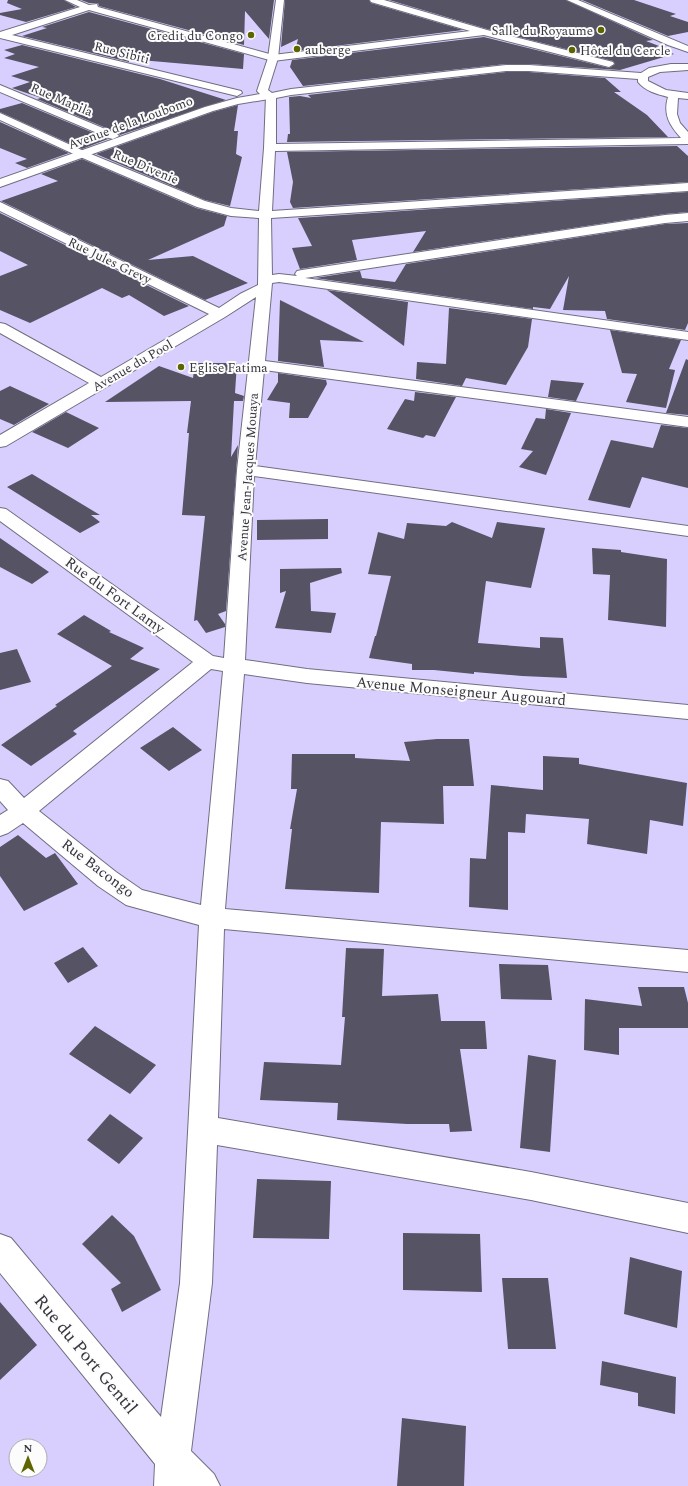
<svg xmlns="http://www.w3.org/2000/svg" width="688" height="1486" font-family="Spectral,serif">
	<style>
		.green { fill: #d9cfff; fill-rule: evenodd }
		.building { fill: #565364 }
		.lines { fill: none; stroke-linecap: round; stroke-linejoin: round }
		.street-casing { stroke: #716d80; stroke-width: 2 }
		.secondary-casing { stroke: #716d80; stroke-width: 2 }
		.street { fill: #fff; fill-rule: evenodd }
		.secondary { fill: #fff; fill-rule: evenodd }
		.poi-dot { fill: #5d6400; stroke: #fcfcfc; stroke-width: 1.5 }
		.labels { text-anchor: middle; stroke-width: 4; stroke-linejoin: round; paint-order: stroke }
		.far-poi-label { font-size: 13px; fill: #37353e; stroke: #fcfcfc; text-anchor: start }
		.far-street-label { font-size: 13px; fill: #37353e; stroke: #fcfcfc }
		.street-label { font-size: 15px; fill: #37353e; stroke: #fcfcfc }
		.near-street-label { font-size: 18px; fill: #37353e; stroke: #fcfcfc }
	</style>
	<rect width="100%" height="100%" fill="#f0ecfe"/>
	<path class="green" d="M0,0H688V1486H0ZM16,1446H40V1470H16Z"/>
	<path class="building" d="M8,0H64L76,7L26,22L0,15V13L22,9L7,3Z
		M81,0H274L269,39L245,11L244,45L99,6L98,3H89Z
		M285,0H369L371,3L463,30L295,51L298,39L281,47Z
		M389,0H566L653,40L646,41L659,46L656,47L674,54L620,70L529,64H506L303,86L290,67L292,60L484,37L609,68L615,64L613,61L487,29Z
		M582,0H634L676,14L670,16L688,22V32L668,36Z
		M89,12L244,54L243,69L129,59V62L22,36L47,28L42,27Z
		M22,45L160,79L226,100L120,135L118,133L37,99L41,98L12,88L30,82L11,76L39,67L4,58L15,54L4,50Z
		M506,72H529L605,78L621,92H614L647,115L668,137L287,142L288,134H290L289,97L300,96L311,98L308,95Z
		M22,103L108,139L82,149L0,112V109Z
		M238,105L234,131H238L236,154L242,157L230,206L205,200L96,154L213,112Z
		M0,122L69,153L27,168L15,163L27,159L0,148Z
		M677,146L688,156V182L293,208L290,202L293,182L287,152Z
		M82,159L196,208L227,216L224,226L148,260L193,256L248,283L205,300L1,201L58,181L41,174Z
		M688,192V212L665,214L413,252L426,231L352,240L357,260L300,269L292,248L312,246L298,218Z
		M0,213L189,306L164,316L129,295L122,298L102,288L30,323L0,310V276L28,265L0,251Z
		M688,223V323L685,330L607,319L605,311L563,310L569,276L550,309L533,307V309L315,278L360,271L362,278L395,282L406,264L665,224Z
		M327,290L408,302L404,346Z
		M280,300L364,342L320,340L324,367L278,361Z
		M449,308L532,319L528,347L506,385L466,378L462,386L416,379L417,362L446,364Z
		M610,330L681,340L669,369L675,370L666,408L626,402L637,374L622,373Z
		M686,359L688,360V415L666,413Z
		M195,363H237L235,393L244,396L243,401H234L231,457L238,445L226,611L218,614L225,624V627L206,633L197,620L194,621L205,516L182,515L189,433H187L191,401L105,402L159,366L193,378Z
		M278,373L326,380L327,384L308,418H289L290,403L267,400L278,382Z
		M551,380L584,383L576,401L548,397Z
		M10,386L49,404L14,425L0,419V391Z
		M415,392L456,397L435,437L426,435L423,438L387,429L405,399L414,401Z
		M546,409L571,413L546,475L519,467L533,451L521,449L536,418L545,419Z
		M66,412L99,428L68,448L32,432Z
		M661,425L688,428V488L642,477L630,508L588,500L611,440L653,448Z
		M32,474L100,515H91L100,522L80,533L7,487Z
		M328,519V539L257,540V520Z
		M452,522L492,538L497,522L545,528L531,588L486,581L478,643L540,648V637L563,638L567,678L522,676L474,672V674L434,670H412V664L369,658L375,636H376L391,576L368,574L378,532L404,539L407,523L446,526Z
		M0,538L49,572L32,584L0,567Z
		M592,548L621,550V552L667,559L666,627L608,620L610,575L593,574Z
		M341,568L342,573L310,583L311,611L336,613L331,633L275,628L286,591L280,593V569Z
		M84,615L111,631L109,632L144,648L130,659L160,669L73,731L77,734L31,766L1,745L57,706L55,705L112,666L57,634Z
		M17,649L31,682L0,690V653Z
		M173,727L202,750L169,771L140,748Z
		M437,739H469L474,786H443L444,824L381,822L379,893L285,889L292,829H290L297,789H291L292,754H355V758L410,761L404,742Z
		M543,756L579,758V764L687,783L683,826L650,820L647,854L587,844L589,819L526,814L525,833L508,832V910L469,907L470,858L486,859L491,785L543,790Z
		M18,835L46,858L55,853L78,884L24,911L0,876V847Z
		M83,947L98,966L68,983L54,963Z
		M346,948L384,949L382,996L438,994L441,1021H485L487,1049H460L472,1131L450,1132L449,1124H407L337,1120L338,1103L260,1100L264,1062L341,1065L345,1017H342Z
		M499,964L548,965L552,1000L501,999Z
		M638,987H684L688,1003V1028H619V1055L584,1050L585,999L642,1006Z
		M95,1026L156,1065L130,1094L69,1054Z
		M528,1055L556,1060L550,1152L520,1148Z
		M110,1114L143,1138L119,1164L87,1140Z
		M257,1179L331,1181L329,1239L253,1238Z
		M112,1215L134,1236L161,1290L122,1312L111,1289L121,1283L82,1244Z
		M403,1233L480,1234L482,1292L403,1290Z
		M630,1257L682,1271L677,1328L624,1314Z
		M502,1278H548L556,1349H508Z
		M0,1302L37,1345L0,1380Z
		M602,1361L676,1377L675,1414L638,1406V1393L600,1385Z
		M402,1418L466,1426L464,1486H397Z"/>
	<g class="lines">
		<defs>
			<path id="street" d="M65,0H77L89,5L97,4L98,7L273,55L470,31L371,2L370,0H384L487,30L613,62L614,64L609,67L484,35L273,61L89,10L12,35L241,91L242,93L237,96L0,38V32L80,7Z
				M567,0H578L688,46V52L668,45Z
				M671,64H688V70L660,72L648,77V81L666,90L688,93V99L678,98L677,114L680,123L688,132V144L275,151L272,211L688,183V191L271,218L272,275L279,274L297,276L295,274L297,271L302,270L665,215L688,213V221L665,223L305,278L688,332V340L279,282L272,283L265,361L688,417V427L264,370L255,466L688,526V536L254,476L245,660L307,669L688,705V719L307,683L244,674L225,909L688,950V972L224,929L218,1118L531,1172L688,1203V1233L531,1200L217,1145L212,1283L191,1451L214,1474L220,1486H154L155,1464L0,1273V1234L11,1238L161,1417L180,1283L199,925L126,905L98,886L23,823L8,833L0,836V815L8,810L0,801V779L8,781L24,798L193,662L0,521V508L6,509L213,656L224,658L237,470L256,297L225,317L6,446L0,447V435L89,383L0,333V323L5,324L101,377L209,314L0,211V202L219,308L240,294L258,285L259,218L231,216L197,207L78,156L0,120V113L86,152L205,201L231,208L259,211L264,148L266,96L267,94L291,89L506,65H529L641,73L649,68ZM506,71H529L638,79V82C645,91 657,94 668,97C663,114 669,125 681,138L276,144V98L291,95ZM211,669L223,671L201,905L142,890L116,872L39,811Z
				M0,85L117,134L119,136L113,139L109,138L0,92Z"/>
			<path id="secondary" d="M276,0H284L278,58L268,90L276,96L275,98L238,104L213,111L0,187V179L205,107L237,98L260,94L257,91L268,58Z"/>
		</defs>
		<use href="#street" class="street-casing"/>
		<use href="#secondary" class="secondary-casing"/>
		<use href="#street" class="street"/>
		<use href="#secondary" class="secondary"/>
	</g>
	<g class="poi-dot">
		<circle cx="601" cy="30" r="4"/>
		<circle cx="251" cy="35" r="4"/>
		<circle cx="297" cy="49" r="4"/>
		<circle cx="572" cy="50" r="4"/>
		<circle cx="181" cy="367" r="4"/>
	</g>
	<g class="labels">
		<g class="far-poi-label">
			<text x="593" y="35" text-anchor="end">Salle du Royaume</text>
			<text x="243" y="40" text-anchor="end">Credit du Congo</text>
			<text x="305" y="54">auberge</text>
			<text x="580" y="55">Hôtel du Cercle</text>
			<text x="189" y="372">Eglise Fatima</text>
		</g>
		<g class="far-street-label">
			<text transform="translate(122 52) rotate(14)" y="5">Rue Sibiti</text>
			<text transform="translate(62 99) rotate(23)" y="5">Rue Mapila</text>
			<text transform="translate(130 122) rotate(-20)" y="5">Avenue de la Loubomo</text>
			<text transform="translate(146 166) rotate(23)" y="5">Rue Divenie</text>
			<text transform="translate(110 260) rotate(26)" y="5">Rue Jules Grevy</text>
			<text transform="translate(132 365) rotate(-30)" y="5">Avenue du Pool</text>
			<text transform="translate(247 477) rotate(-86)" y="5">Avenue Jean-Jacques Mouaya</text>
		</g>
		<g class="street-label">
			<text transform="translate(115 595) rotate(36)" y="5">Rue du Fort Lamy</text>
			<text transform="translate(461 691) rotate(5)" y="5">Avenue Monseigneur Augouard</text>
			<text transform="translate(98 868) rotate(37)" y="5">Rue Bacongo</text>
		</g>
		<g class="near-street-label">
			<text transform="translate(86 1354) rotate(50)" y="6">Rue du Port Gentil</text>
		</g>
	</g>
	<g transform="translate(28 1458)"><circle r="19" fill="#fcfcfc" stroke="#adacb0"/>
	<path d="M0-3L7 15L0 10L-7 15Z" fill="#5d6400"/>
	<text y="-6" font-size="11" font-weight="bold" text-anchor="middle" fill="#37353e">N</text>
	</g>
</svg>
